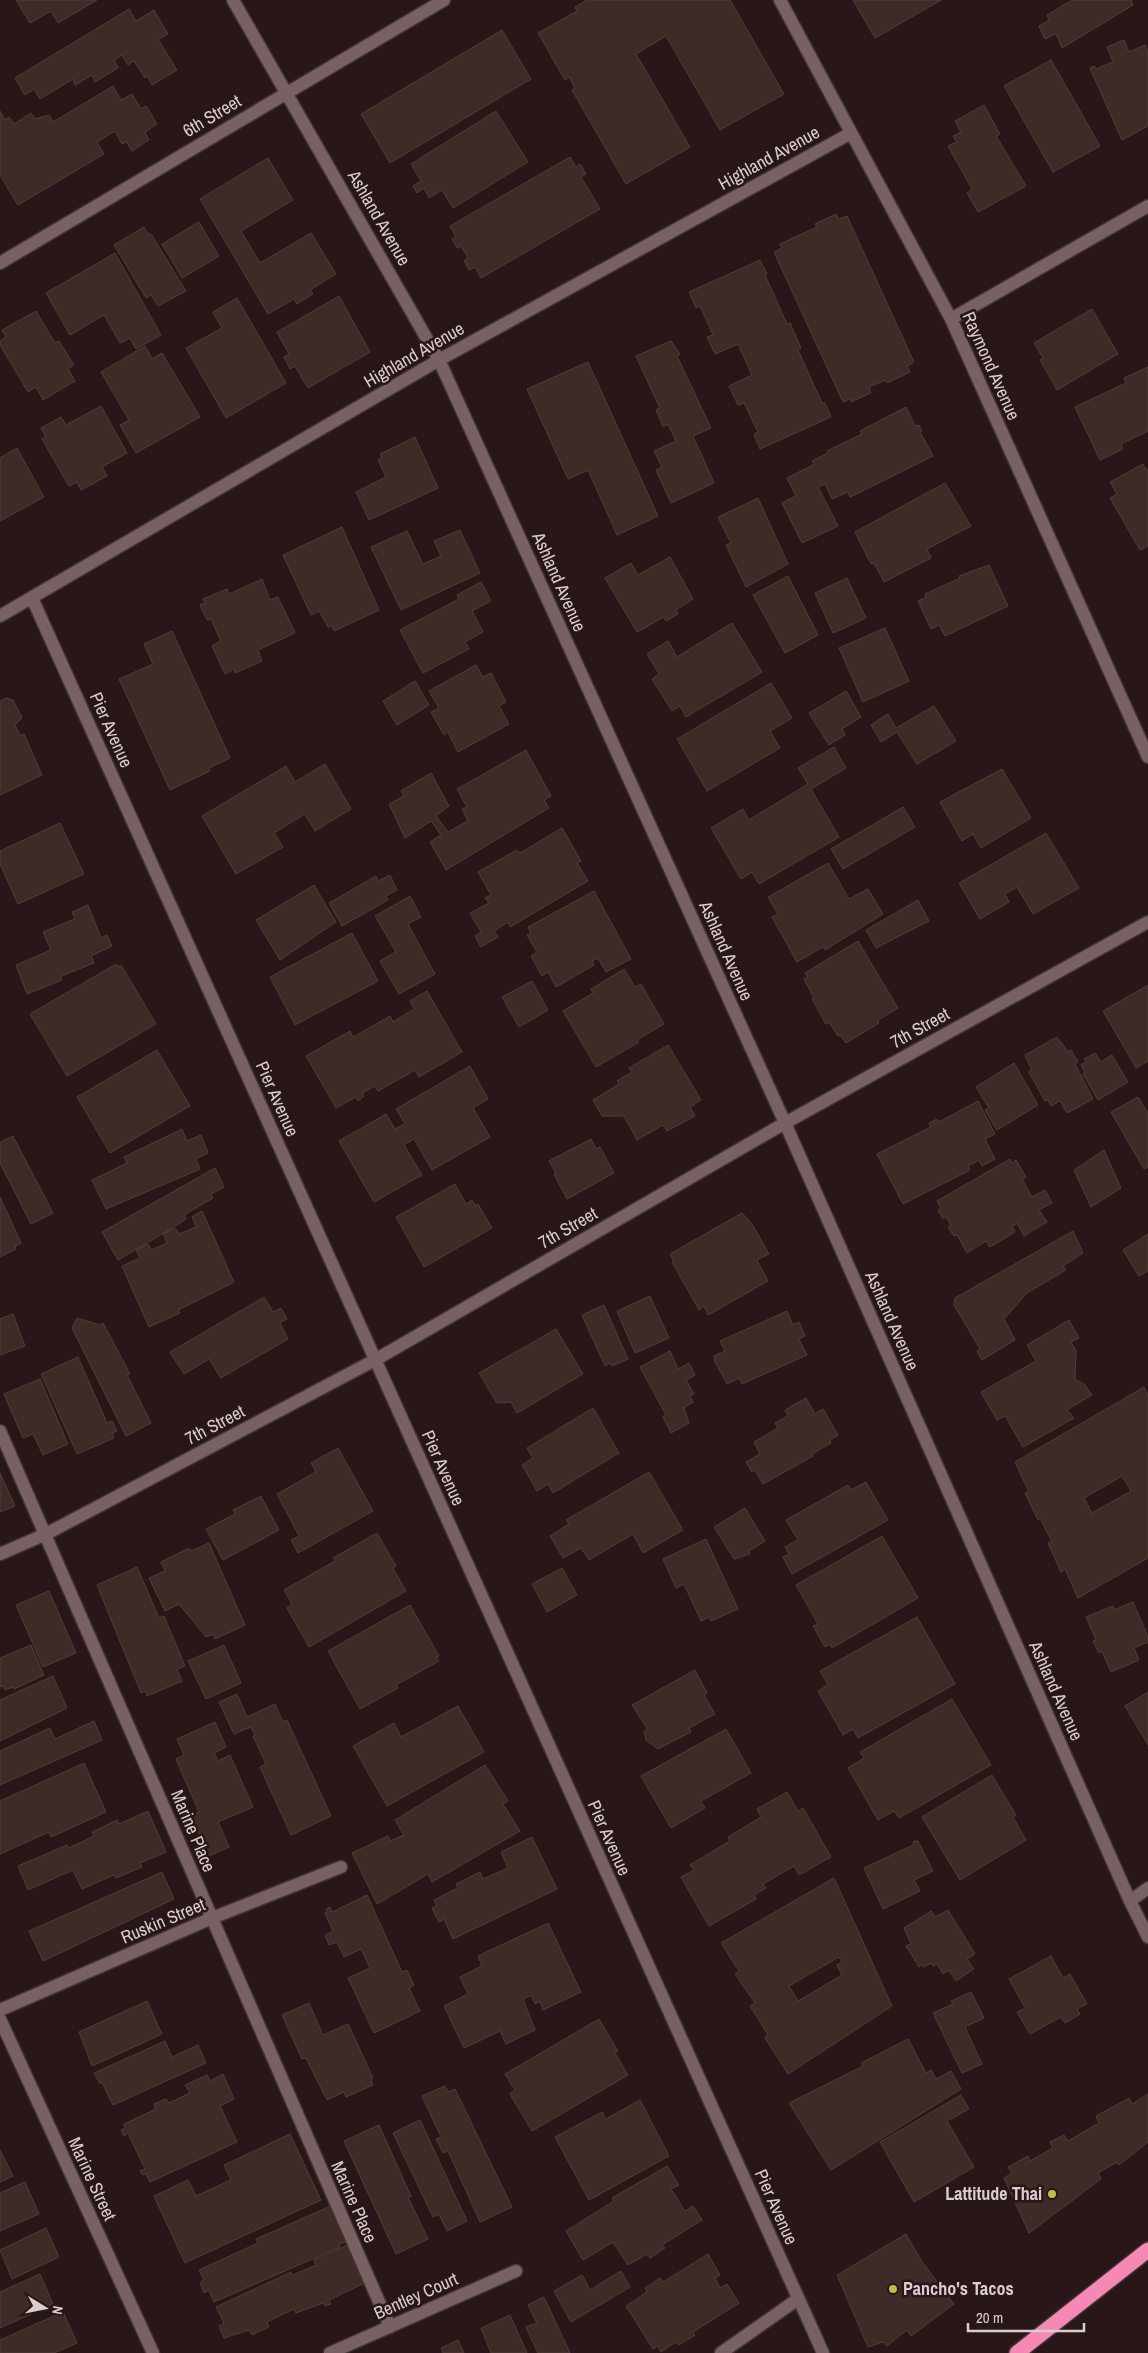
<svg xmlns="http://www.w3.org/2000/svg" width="1148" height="2353" font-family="'Archivo Narrow',sans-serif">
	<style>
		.building { fill: #3e2a26; stroke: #513d38; fill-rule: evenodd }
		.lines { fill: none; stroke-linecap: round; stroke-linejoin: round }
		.lane-casing { stroke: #413334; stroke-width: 15 }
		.street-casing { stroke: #413334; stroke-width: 15 }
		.highway-casing { stroke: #413334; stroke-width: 18 }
		.lane { stroke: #796163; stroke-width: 12 }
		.street { stroke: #796163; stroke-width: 12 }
		.highway { stroke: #f588b4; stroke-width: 15 }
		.poi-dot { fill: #bbc044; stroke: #291618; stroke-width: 2 }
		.labels { text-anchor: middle; stroke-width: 5; stroke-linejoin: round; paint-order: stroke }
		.street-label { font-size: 18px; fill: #dbcdce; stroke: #291618 }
		.poi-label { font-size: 18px; font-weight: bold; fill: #dbcdce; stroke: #291618; text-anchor: end }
	</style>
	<rect width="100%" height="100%" fill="#291618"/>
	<path class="building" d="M16,0H97L58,23L51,11L30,23Z
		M587,0H730L784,94L720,130L666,36L636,54L690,147L626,184L572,90L575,88L569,77L565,80L538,33L577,11L575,7Z
		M853,0H941L875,38Z
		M1072,0H1131L1133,5L1062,48L1056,34L1045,39L1039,26L1049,20L1047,15Z
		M129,9L136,21L154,10L168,34L158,39L177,70L152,85L147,76L145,78L134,61L128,65L122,55L114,60L118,68L95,82L92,75L75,85L73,79L40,99L34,89L25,95L15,78Z
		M502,30L531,79L390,163L361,114Z
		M1124,40L1129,52L1145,45L1148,52V126L1122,140L1090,68L1094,66L1096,69L1113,62L1107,47Z
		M1051,60L1100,146L1053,172L1004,86Z
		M113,86L121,100L132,94L141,109L146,106L157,124L145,132L149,140L132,151L127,142L122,144L115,131L97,142L104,154L18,205L0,175V111L5,120L9,117L14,124L31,113L35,119L49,115L53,122Z
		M984,105L1000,134L996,136L1026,186L978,212L967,193L972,189L948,146L957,142L953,136L961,132L955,121Z
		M496,111L528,162L453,208L442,190L429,198L424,188L417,193L413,186L421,181L411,164Z
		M570,157L576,167L580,164L586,174L581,177L600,209L481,278L475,267L469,270L464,261L468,258L461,246L457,248L452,239L456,237L450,226Z
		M268,158L293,200L241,231L260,263L311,233L336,274L310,290L313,294L297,304L294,299L268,314L200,199Z
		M836,214L839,219L847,216L914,362L907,366L910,372L887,383L886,380L869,387L871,393L851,402L850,399L843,402L774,252L782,248L780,244L817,227L815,224Z
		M199,222L219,256L182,278L162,244Z
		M144,227L149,235L151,234L186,291L158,306L151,295L146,298L114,245Z
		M115,253L161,335L136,349L130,338L120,343L104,315L70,335L46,293Z
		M760,260L767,274L765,275L787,324L790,323L801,348L798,350L822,403H825L831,417L760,449L754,434L758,432L744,403L738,405L729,386L752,375L738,344L715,354L707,337L713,335L700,306L696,308L689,292Z
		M339,296L370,352L308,388L295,366L290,369L284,357L289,354L277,332Z
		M237,298L286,383L226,418L186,348L222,328L213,312Z
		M1092,309L1118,354L1057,390L1040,360L1043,358L1034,343Z
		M36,311L55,343L59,341L74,365L68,369L75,381L43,400L36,387L28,392L0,345V341L6,337L2,330Z
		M671,341L680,354L677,356L711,428L693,436L714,483L671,503L656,470L662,467L654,451L676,441L668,424L663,427L656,410L660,408L636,356Z
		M145,346L152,359L162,353L200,417L136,453L120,425L129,420L101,372Z
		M588,362L658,516L617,535L588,470L568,479L527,389Z
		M1148,367V431L1121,444L1123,449L1100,460L1075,407L1126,383L1124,378Z
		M101,406L127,453L102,467L107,476L81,490L77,482L69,486L42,439L46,437L41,428L61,417L66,425Z
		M906,407L915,426L919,425L922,431L920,432L933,456L850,497L848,492L832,499L825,484L818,487L838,526L802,543L782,503L796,496L787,478L815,464L812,461L828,453L827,451L862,434L860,431Z
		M415,437L438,488L369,520L356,492L386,477L378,460L382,458L380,454Z
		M17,448L44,497L0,521V458Z
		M1143,464L1146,470L1148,469V546L1140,550L1110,498L1117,494L1110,482Z
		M945,483L971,526L927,549L931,558L884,582L874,563L871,564L855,532Z
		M758,498L788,564L746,587L726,545L731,543L718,517Z
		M342,527L379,610L334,631L332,626L328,627L319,611L311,615L283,555Z
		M460,530L480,573L401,610L371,547L407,531L423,564L441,556L434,541Z
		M670,557L693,599L676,610L678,614L666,621L664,617L637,632L605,578L631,563L638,575Z
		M989,565L1008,606L945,636L939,625L931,629L918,601L926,597L925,594L960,578L959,576Z
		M788,576L818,635L785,653L753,595Z
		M847,578L866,618L833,633L815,593Z
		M262,579L270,600L278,597L295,633L258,650L262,661L235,673L234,669L225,674L212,646L221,641L211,619L207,620L200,605L205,603L203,599L227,589L229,594Z
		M481,582L491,601L472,611L483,632L465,642L469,649L423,673L400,630L459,599L457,595Z
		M732,623L762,672L686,717L680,706L672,711L652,679L659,674L647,654L668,641L677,657Z
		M885,628L909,681L863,702L839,648Z
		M172,631L230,758L209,768L210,771L170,790L119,679L153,664L144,644Z
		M476,665L483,677L491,673L506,702L499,706L509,724L458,752L448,732L444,735L431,712L439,708L429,691Z
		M415,681L429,705L397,725L383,701Z
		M771,683L792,718L770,731L780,748L707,791L677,739Z
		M846,691L861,717L842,729L845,735L829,745L809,713Z
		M6,698L13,700L22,718L15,725L20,736L24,734L42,775L0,795V701Z
		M934,706L956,741L917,764L897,732L881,742L871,725L888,714L896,728Z
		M834,747L846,768L811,789L839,837L759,884L752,872L741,879L711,828L743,809L749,820L808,784L798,768Z
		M526,750L551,796L544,800L549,808L446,870L430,842L441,835L431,821L405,838L389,804L404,796L401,791L431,773L449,806L436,816L448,832L468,821L462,809L467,807L457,789Z
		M325,764L351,809L315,831L305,814L274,833L283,847L236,874L202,816L286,766L295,782Z
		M1002,769L1031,818L981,848L973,834L962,841L940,802Z
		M903,807L915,827L843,869L831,849Z
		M60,823L84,874L18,904L0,864V851Z
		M562,828L581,861L577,863L588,881L510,927L508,922L494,931L498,937L481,947L475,936L481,932L470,913L489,903L485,898L491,895L478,872L517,850L520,853Z
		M1046,833L1079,888L1033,914L1017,887L1005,894L1009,902L980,919L959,883Z
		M828,863L849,899L868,889L883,914L825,950L823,947L797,962L772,917L778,914L768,897Z
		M390,875L397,890L386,896L388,900L342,926L329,903L376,876L378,881Z
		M314,885L336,922L280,960L256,920Z
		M594,891L631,959L606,972L598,958L592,961L594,965L556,987L548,972L542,976L531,956L537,952L527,935L531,933L528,927Z
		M410,896L421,917L408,924L435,974L399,994L380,961L396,952L375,916Z
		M918,900L929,921L876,948L866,930Z
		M88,905L101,938L107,935L112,946L91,956L94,963L61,976L62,980L27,994L16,965L51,950L43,932L75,919L72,912Z
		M352,933L378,981L295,1025L270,977Z
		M858,941L898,1008L878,1020L879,1023L846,1043L840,1035L838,1036L829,1022L826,1024L812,999L814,998L804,979L808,977L805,973Z
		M116,964L118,967L121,965L156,1024L67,1076L30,1014Z
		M624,969L635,987L641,984L664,1024L637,1040L639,1042L596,1067L563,1011L593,993L591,989Z
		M532,981L548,1010L519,1027L502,997Z
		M1148,985V1061L1136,1068L1103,1011Z
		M427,991L462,1052L419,1077L415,1070L378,1091L375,1086L362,1093L364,1096L358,1101L356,1097L336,1108L306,1056L350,1031L353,1037L390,1016L393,1022L414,1009L410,1001Z
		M1057,1037L1068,1052L1071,1050L1078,1062L1075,1064L1093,1099L1067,1113L1060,1101L1051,1106L1048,1100L1045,1101L1029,1072L1032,1070L1025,1055Z
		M668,1045L701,1100L690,1107L695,1116L667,1131L663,1125L637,1140L624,1116H602L593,1100L619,1084L617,1081L632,1072L629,1068Z
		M157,1050L190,1106L110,1153L77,1097Z
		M1095,1053L1101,1062L1112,1055L1128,1082L1098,1100L1083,1074L1085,1072L1081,1065L1086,1062L1084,1059Z
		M1014,1063L1038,1105L997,1130L985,1110L989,1108L976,1087Z
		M470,1066L488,1099L473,1108L490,1137L432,1170L414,1139L404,1145L422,1175L374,1202L339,1141L386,1114L395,1129L405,1124L396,1109Z
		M1138,1097L1148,1113V1167L1144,1169L1111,1112Z
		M978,1101L995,1134L985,1139L995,1159L982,1166L979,1160L968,1166L970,1170L903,1204L877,1154L931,1127L929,1123L937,1119L939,1122Z
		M182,1129L187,1141L201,1135L208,1153L196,1159L200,1169L106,1209L92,1180L127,1163L124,1157Z
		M13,1136L53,1213L31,1224L0,1163V1142Z
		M591,1139L596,1149L600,1147L614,1173L567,1199L554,1174L556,1173L549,1161Z
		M1104,1150L1121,1188L1091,1207L1074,1170Z
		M1010,1159L1012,1163L1016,1160L1026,1177L1022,1179L1032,1197L1045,1190L1052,1203L1039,1210L1047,1222L1024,1236L1017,1223L1012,1226L1015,1232L990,1247L986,1241L967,1253L957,1235L954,1236L948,1227L951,1225L946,1217L943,1219L938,1210L941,1208L937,1201Z
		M215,1168L224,1187L211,1194L213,1198L184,1215L186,1219L159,1236L118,1260L102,1232Z
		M455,1184L466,1204L472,1200L476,1206L478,1204L492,1228L424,1267L396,1217Z
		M0,1197L21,1243L15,1246L16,1249L0,1257Z
		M202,1211L234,1282L178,1310L180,1313L149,1327L122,1266L140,1258L136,1250L148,1244L151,1250L167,1243L163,1234L175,1228L179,1234L196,1227L192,1217Z
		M742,1213L752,1224L769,1254L757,1260L768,1281L708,1315L704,1306L699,1310L672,1262L674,1261L670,1254Z
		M1073,1231L1083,1253L1063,1266L1066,1270L1027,1293L1004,1319L1015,1340L982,1360L977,1351L980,1349L954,1305L955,1298Z
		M1148,1234V1271L1139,1276L1123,1250Z
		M650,1296L669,1338L635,1353L617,1311Z
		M264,1297L273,1312L281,1308L287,1319L280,1323L288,1339L221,1378L209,1359L184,1374L170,1352Z
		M604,1305L628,1359L612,1366L610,1363L605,1366L582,1315Z
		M787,1311L793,1325L799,1322L805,1336L799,1339L807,1355L742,1384L739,1378L727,1384L715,1362L714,1356L725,1351L720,1341Z
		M13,1314L25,1346L0,1355V1319Z
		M77,1318L100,1325L103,1323L130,1374L127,1375L151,1423L126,1436L72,1328Z
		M1069,1320L1079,1338L1071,1342L1076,1351L1075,1379L1084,1384L1092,1395L1067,1410L1074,1418L1023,1447L1005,1416L997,1420L981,1392L1036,1361L1027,1345Z
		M556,1329L583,1374L517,1413L511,1402L497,1403L479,1373Z
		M670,1351L678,1369L689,1363L695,1375L686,1380L694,1394L690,1396L693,1402L684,1408L689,1423L671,1433L663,1417L666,1415L640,1367Z
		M78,1357L107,1423L112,1421L117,1431L112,1433L114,1438L77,1454L41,1374Z
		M40,1379L68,1444L43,1455L33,1434L23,1438L4,1394Z
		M1144,1387L1148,1396V1558L1078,1598L1065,1569L1061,1572L1048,1543L1052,1542L1040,1518L1038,1520L1025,1493L1029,1492L1015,1462ZM1122,1476L1131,1491L1092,1513L1084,1498Z
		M806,1398L815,1414L823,1409L838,1435L830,1440L831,1443L812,1454L813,1456L763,1484L755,1470L752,1472L746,1462L760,1454L754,1442L778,1428L775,1423L788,1416L785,1410Z
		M593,1408L619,1453L553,1493L548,1484L537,1491L522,1465L533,1458L527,1448Z
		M338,1448L373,1511L298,1553L291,1540L299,1536L277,1494L316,1472L311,1463Z
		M649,1472L683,1530L643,1553L633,1534L589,1560L581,1548L563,1558L550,1536L569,1524L566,1520Z
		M0,1473L15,1506L0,1512Z
		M866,1482L888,1520L792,1574L783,1557L789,1554L785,1547L798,1540L786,1520L848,1485L851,1490Z
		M261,1496L279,1530L223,1560L206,1529L235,1514L233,1510Z
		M745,1508L765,1541L749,1551L750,1554L734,1559L714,1527Z
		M377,1533L396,1566L393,1568L406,1591L309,1647L287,1608L292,1604L284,1590L335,1561L333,1558Z
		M882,1536L918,1598L832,1648L830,1644L825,1647L813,1626L818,1624L796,1585Z
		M706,1539L738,1609L711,1621L709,1617L701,1621L684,1584L676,1588L663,1559Z
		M209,1543L245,1625L215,1639L213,1634L206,1637L179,1604L165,1611L149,1578L165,1571L161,1562L189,1548L191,1551Z
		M137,1567L159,1618L164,1616L185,1666L177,1669L182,1681L147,1696L145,1691L141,1693L97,1585Z
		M562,1568L577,1595L547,1612L532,1584Z
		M49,1591L76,1653L43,1667L16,1605Z
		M1133,1602L1148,1637V1642L1134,1648L1139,1660L1111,1672L1102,1651L1099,1653L1093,1641L1096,1640L1086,1617L1113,1606L1114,1610Z
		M410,1605L439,1656L436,1657L439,1661L396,1685L398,1688L360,1709L328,1651Z
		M917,1617L955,1684L858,1738L853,1729L843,1735L818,1691L828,1685L820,1671Z
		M31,1645L44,1675L14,1689L13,1687L5,1690L3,1686L0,1687V1658Z
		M224,1645L241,1683L206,1699L188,1661Z
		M695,1670L707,1693L704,1695L715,1714L689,1728L691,1732L658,1749L646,1740L644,1732L647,1728L632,1705Z
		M53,1676L67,1708L0,1741V1700Z
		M1148,1692V1745L1125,1706Z
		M237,1694L247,1717L275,1704L283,1722L287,1720L331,1816L291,1835L260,1767L266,1764L253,1736L255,1735L251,1727L234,1734L219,1702Z
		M952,1699L991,1765L899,1818L894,1811L878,1820L848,1768L864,1758L860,1752Z
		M458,1706L484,1752L387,1806L353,1746L394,1723L401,1737Z
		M94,1721L102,1740L0,1785V1751L50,1728L55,1739Z
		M215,1722L226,1747L214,1753L218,1761L230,1755L253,1807L218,1822L229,1847L209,1856L191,1816L199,1812L176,1759L184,1755L177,1739Z
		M726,1729L751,1773L701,1801L705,1808L671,1828L641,1776Z
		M84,1763L106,1812L51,1837L49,1832L0,1854V1801Z
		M485,1765L508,1801L503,1804L520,1831L432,1882L428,1874L377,1904L352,1853L388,1836L390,1841L404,1835L395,1820Z
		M992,1775L1016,1815L1013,1817L1026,1840L960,1880L922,1817Z
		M787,1792L798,1811L803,1808L831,1857L799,1875L794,1866L763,1884L766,1888L754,1895L756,1899L709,1926L681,1877L694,1870L690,1865L730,1841L728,1837L761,1817L757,1809Z
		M148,1811L166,1852L140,1863L142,1867L116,1878L114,1875L82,1889L73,1870L28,1890L18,1866L67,1845L69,1848L94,1836L92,1832L117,1820L119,1824Z
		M532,1837L557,1889L453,1939L444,1919L439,1922L432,1908L437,1906L434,1900L458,1888L456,1884L480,1872L483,1879L508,1868L501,1852Z
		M914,1841H918L933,1871L914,1880L920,1891L883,1909L864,1868L913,1845Z
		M162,1872L174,1899L43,1961L29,1931Z
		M834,1878L892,2006L788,2074L765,2038L768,2035L750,2006L755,2003L735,1974L739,1971L721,1943ZM839,1957L842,1962L837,1965L842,1975L798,2001L789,1986Z
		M367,1895L402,1972L407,1970L414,1985L409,1988L420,2011L374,2033L348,1978L370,1968L361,1949L344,1957L337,1942L329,1945L325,1935L333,1931L325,1913L327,1912L326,1909L330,1907L332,1912Z
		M948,1910L975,1954L967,1959L974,1969L956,1981L949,1970L943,1974L937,1964L933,1966L931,1963L924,1967L922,1964L919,1967L906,1946L911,1944L904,1928L931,1911L935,1917Z
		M548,1923L581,1992L543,2010L540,2001L535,2004L531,1995L523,1999L535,2030L506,2044L500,2031L464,2048L444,2006L468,1994L460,1977L482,1966L478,1956Z
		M1051,1956L1063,1978L1070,1974L1087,2004L1077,2009L1080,2014L1065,2023L1061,2017L1030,2034L1017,2012L1025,2008L1009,1979Z
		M971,1992L984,2018L965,2027L982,2064L962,2073L933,2013L953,2004L951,2001Z
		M147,2001L162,2034L92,2066L79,2032Z
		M309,2003L323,2035L348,2024L373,2078L371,2079L373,2085L346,2097L344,2092L327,2100L306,2058L302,2059L282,2015Z
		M599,2019L618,2051L615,2053L628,2075L532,2131L510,2094L515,2090L505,2074Z
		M908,2039L926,2073L931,2070L936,2079L951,2071L961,2089L831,2170L789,2103L863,2066L861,2063Z
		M165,2041L172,2057L198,2045L206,2063L113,2105L102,2082L100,2084L94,2073Z
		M223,2074L234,2099L220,2106L237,2142L150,2182L146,2174L143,2175L140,2171L145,2169L128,2133L124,2136L121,2130L125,2128L124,2124L156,2109L154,2104L166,2099L169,2103L190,2093L185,2085L207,2075L210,2081Z
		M445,2086L448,2092L455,2089L512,2207L480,2222L448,2151L443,2153L436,2139L441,2137L422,2096Z
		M1148,2094V2142L1119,2165L1117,2162L1098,2173L1101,2179L1029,2233L1004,2178L1012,2173L1008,2167L1028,2156L1030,2161L1053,2148L1050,2142L1064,2135L1068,2141L1099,2123L1096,2116L1129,2098L1132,2104Z
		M961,2095L969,2109L947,2121L974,2167L914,2202L880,2142Z
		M640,2100L669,2156L589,2200L555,2137L602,2112L606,2119Z
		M420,2120L467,2221L447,2231L439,2214L433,2217L393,2133Z
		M379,2125L411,2196L408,2197L428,2239L396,2254L344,2141Z
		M290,2134L321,2200L185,2263L154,2196L188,2180L196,2196L231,2180L224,2165Z
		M0,2150L13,2176L0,2182Z
		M667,2166L679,2185L671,2189L685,2211L693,2206L702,2220L662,2245L665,2248L650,2258L647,2254L628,2265L613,2242L583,2260L566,2231L614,2201L612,2198Z
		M25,2182L39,2214L0,2231V2193Z
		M333,2205L349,2241L339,2244L340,2247L214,2302L209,2290L204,2293L200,2283L204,2280L199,2270L258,2243L256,2239Z
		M46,2228L59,2257L12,2279L0,2250Z
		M906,2234L923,2263L954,2304L911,2336L907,2330L887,2346L883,2342L868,2347L837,2275Z
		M350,2244L367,2282L329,2300L331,2304L325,2306L323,2303L296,2313L294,2309L267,2322L269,2327L252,2335L249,2330L224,2338L219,2326L224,2323L216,2307L291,2272L293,2275L316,2265L314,2260Z
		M708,2254L720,2275L715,2278L720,2288L727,2284L739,2303L693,2332L695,2335L679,2345L676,2342L661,2352L658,2346L653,2349L626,2306L647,2292L645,2288L660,2278L663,2282Z
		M621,2271L630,2287L571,2322L554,2291L582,2275L590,2290Z
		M40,2274L53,2304L0,2328V2292Z
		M544,2297L570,2353H538L526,2327L537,2323L528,2305Z
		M63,2312L77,2343L54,2353H0V2340Z
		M510,2315L527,2353H491L481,2328Z
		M458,2340L464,2353H443L441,2348Z"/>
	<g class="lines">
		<defs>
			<path id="lane" d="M0,1431L390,2327
				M1130,1901L1148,1888
				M721,2353L798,2299"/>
			<path id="street" d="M233,0L439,360L785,1123L1130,1901L1148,1937
				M780,0L951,319L1148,757
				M0,263L444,0
				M951,319L1148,206
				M32,598L823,2353
				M0,616L439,360L851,133
				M0,1554L46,1534L375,1360L785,1123L1148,922
				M0,2010L212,1918L341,1867
				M0,2019L153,2353
				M330,2353L516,2271"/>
			<path id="highway" d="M1017,2353L1148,2250"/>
		</defs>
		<use href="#lane" class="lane-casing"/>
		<use href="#street" class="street-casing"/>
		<use href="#highway" class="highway-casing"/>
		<use href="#lane" class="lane"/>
		<use href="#street" class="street"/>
		<use href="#highway" class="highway"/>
	</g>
	<g class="poi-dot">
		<circle cx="1052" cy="2194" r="5"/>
		<circle cx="893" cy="2289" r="5"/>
	</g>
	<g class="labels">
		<g class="street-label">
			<text transform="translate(212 116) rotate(-31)" y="6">6th Street</text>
			<text transform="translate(769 158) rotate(-29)" y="6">Highland Avenue</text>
			<text transform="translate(379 218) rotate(60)" y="6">Ashland Avenue</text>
			<text transform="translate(414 355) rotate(-30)" y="6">Highland Avenue</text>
			<text transform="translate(991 366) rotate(66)" y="6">Raymond Avenue</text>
			<text transform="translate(559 582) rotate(66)" y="6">Ashland Avenue</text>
			<text transform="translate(111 730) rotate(66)" y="6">Pier Avenue</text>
			<text transform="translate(726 951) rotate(66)" y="6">Ashland Avenue</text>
			<text transform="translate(920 1028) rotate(-29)" y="6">7th Street</text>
			<text transform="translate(277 1099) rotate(66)" y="6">Pier Avenue</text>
			<text transform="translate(568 1228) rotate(-30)" y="6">7th Street</text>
			<text transform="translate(892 1321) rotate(66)" y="6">Ashland Avenue</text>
			<text transform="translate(215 1425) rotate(-28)" y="6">7th Street</text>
			<text transform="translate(443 1468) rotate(66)" y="6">Pier Avenue</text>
			<text transform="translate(1056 1691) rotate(66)" y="6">Ashland Avenue</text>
			<text transform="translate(193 1831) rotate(67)" y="6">Marine Place</text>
			<text transform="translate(609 1838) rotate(66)" y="6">Pier Avenue</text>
			<text transform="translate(163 1921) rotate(-23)" y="6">Ruskin Street</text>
			<text transform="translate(92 2179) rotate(65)" y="6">Marine Street</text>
			<text transform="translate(354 2202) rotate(66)" y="6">Marine Place</text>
			<text transform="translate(776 2207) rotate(66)" y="6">Pier Avenue</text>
			<text transform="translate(416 2296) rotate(-24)" y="6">Bentley Court</text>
		</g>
		<g class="poi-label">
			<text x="1042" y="2200">Lattitude Thai</text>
			<text x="903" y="2295" text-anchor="start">Pancho's Tacos</text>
		</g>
	</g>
	<g transform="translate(45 2308) rotate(100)" stroke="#291618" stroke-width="4" paint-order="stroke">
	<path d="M0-4L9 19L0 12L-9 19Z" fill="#dbcdce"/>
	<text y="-8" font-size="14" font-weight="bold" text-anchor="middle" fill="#dbcdce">N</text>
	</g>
	<path d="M968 2323v8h116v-8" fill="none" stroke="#dbcdce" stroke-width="2.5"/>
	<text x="976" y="2323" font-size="15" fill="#dbcdce" stroke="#291618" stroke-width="4" paint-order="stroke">20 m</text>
</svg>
